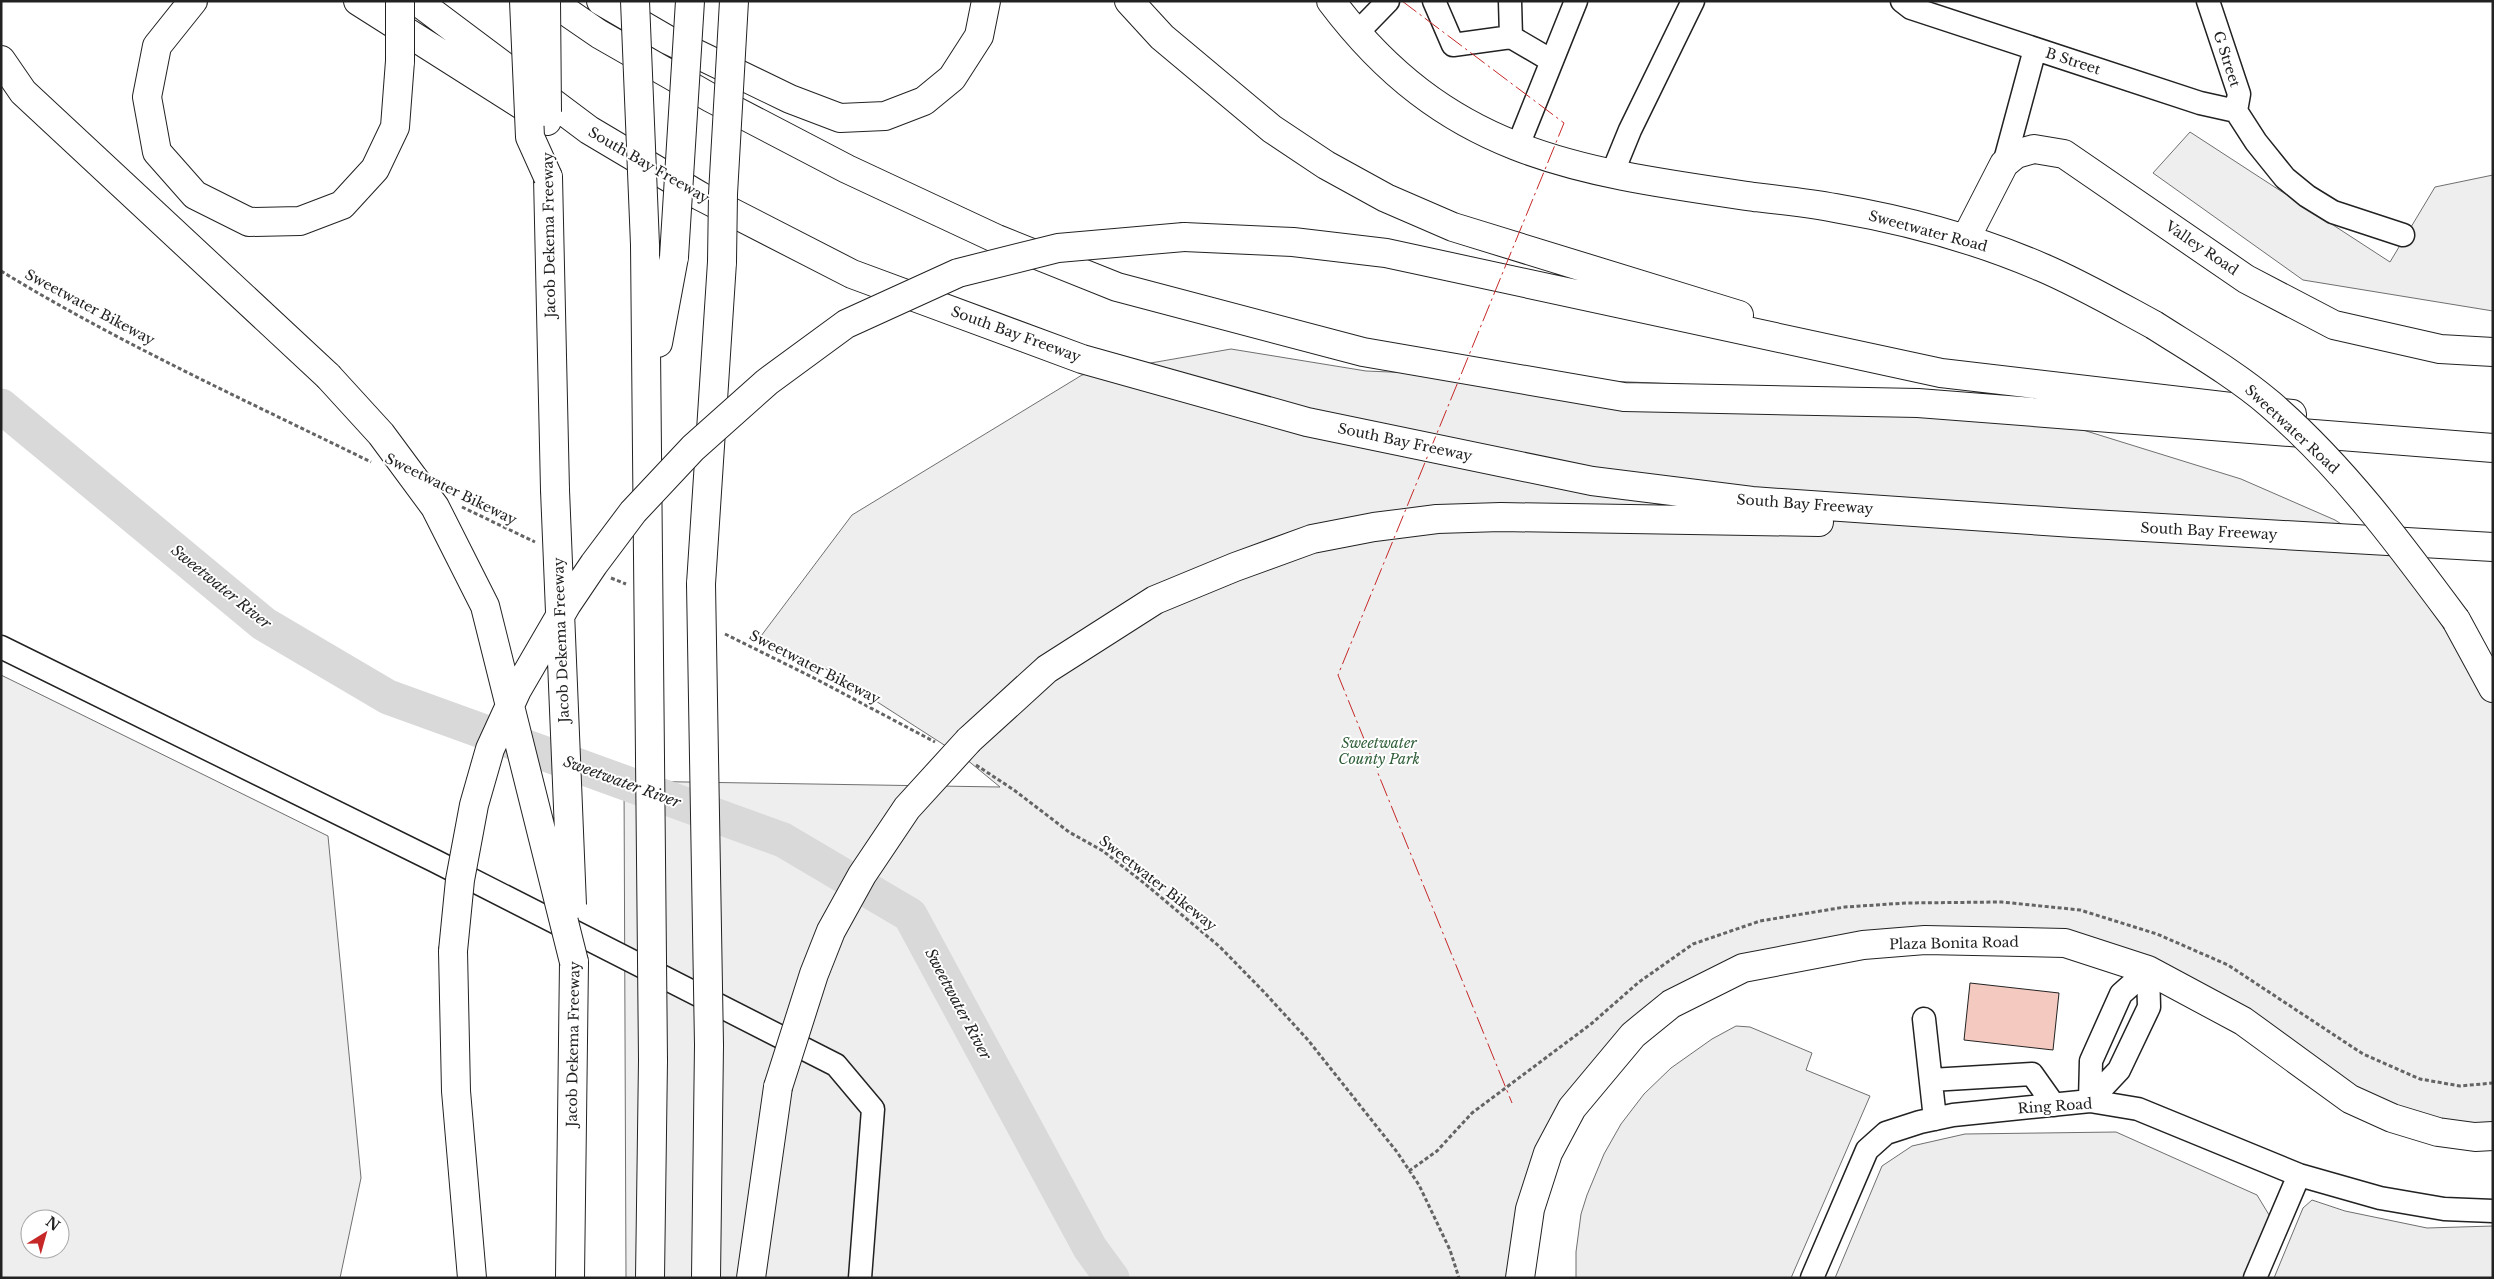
<svg xmlns="http://www.w3.org/2000/svg" width="2494" height="1279" font-family="'Libre Baskerville',serif">
	<style>
		.green { fill: #eee; stroke: #6f6f6f; fill-rule: evenodd }
		.parking { fill: #ededed; stroke: #6f6f6f }
		.lines { fill: none; stroke-linecap: round; stroke-linejoin: round }
		.river { stroke: #d9d9d9; stroke-width: 35 }
		.building { fill: #f3c9c0; stroke: #222 }
		.minor-casing { stroke: #222; stroke-width: 25 }
		.major-casing { stroke: #222; stroke-width: 30 }
		.highway-casing { stroke: #222; stroke-width: 30 }
		.path { stroke: #646464; stroke-width: 3; stroke-dasharray: 4 2.5; stroke-linecap: butt }
		.minor { stroke: #fff; stroke-width: 22 }
		.major { stroke: #fff; stroke-width: 28 }
		.highway { stroke: #fff; stroke-width: 28 }
		.major-bridge-casing { stroke: #222; stroke-width: 30; stroke-linecap: butt }
		.highway-bridge-casing { stroke: #222; stroke-width: 30; stroke-linecap: butt }
		.major-bridge { stroke: #fff; stroke-width: 28 }
		.highway-bridge { stroke: #fff; stroke-width: 28 }
		.power { stroke: #c62828; stroke-width: 1; stroke-dasharray: 18 4 2.5 4; stroke-linecap: butt }
		.labels { text-anchor: middle; stroke-width: 4; stroke-linejoin: round; paint-order: stroke }
		.street-label { font-size: 14px; fill: #222; stroke: #fff }
		.park-label { font-size: 14px; font-style: italic; fill: #2f5e38; stroke: #fff }
		.water-label { font-size: 15px; font-style: italic; fill: #222; stroke: #fff }
	</style>
	<rect width="100%" height="100%" fill="#fff"/>
	<path class="green" d="M2190,132L2390,262L2435,187L2493,175V311L2303,280L2153,173Z
		M1231,349L1366,371L1678,384L2025,412L2241,479L2335,520L2410,568L2493,681V1137L2426,1128L2106,955L1930,940L1702,987L1566,1119L1520,1278H626L624,781L1000,787L966,759L826,669L758,640L852,515L1082,375Z
		M1,675L328,836L361,1178L340,1278H1ZM30,1219H60V1249H30Z"/>
	<path class="parking" d="M1736,1026L1750,1027L1812,1053L1806,1070L1870,1096L1791,1278H1576V1252L1581,1214L1587,1195L1604,1154L1621,1124L1644,1094L1671,1068L1712,1039Z
		M2116,1132L2257,1195L2277,1228L2253,1278H1835L1882,1166L1912,1146L1965,1134Z
		M2312,1200L2345,1211L2427,1228L2493,1226V1278H2274L2303,1208Z"/>
	<g class="lines">
		<path class="river" d="M1,406L264,624L388,697L783,840L910,915L1090,1248L1112,1278"/>
	</g>
	<path class="building" d="M1970,983L2059,993L2053,1050L1964,1040Z"/>
	<g class="lines">
		<defs>
			<path id="minor" d="M1434,1L1453,45L1511,37L1510,1
				M1902,1L1911,8L2200,103L2236,111
				M2208,1L2239,94L2236,111L2256,142L2285,178L2307,196L2333,212L2403,235
				M1356,34L1388,1
				M1511,37L1552,61
				M1517,148L1576,1
				M2004,164L2035,49
				M1612,174L1630,130L1693,1
				M1,647L435,861L836,1065L873,1109L860,1278
				M1924,1019L1935,1119
				M1931,1080L2032,1074L2054,1105
				M2090,1101L2119,1070L2149,1007L2148,970
				M2090,1101L2091,1061L2121,994L2148,970
				M1812,1278L1867,1150L1886,1133L1920,1122L1953,1115L2090,1101L2138,1109L2299,1175L2380,1198L2444,1209L2493,1211
				M2255,1278L2299,1175"/>
			<path id="major" d="M1331,1C1447,155 1575,171 1754,197C1781,200 1809,203 1835,208C1905,220 1976,239 2041,267C2079,283 2117,305 2154,325
				M1966,238L2004,164L2016,154L2034,149L2064,154L2246,279L2334,325L2440,349L2493,352
				M2456,620L2493,688
				M1520,1278L1530,1209L1548,1153L1572,1108L1633,1035L1671,1004L1743,968L1863,945L1925,940L2065,943L2148,970L2243,1021L2350,1099L2392,1118L2438,1132L2475,1137L2493,1136"/>
			<path id="highway" d="M193,1L157,46L147,97L157,152L195,195L249,222L300,221L342,205L375,169L395,127L400,61
				M358,1L547,121
				M417,1L589,130L700,196L852,274L1082,359L1307,422L1592,481L1752,501L2074,523L2493,547
				M551,1L599,34L711,98L847,169L997,239L1117,287L1363,352L1624,397L1918,403L2493,448
				M601,1L668,40L790,99L840,118L885,116L924,101L952,78L979,36L986,1
				M1129,1L1162,37L1272,129L1326,165L1386,198L1453,227L1739,315
				M1,60L23,92L328,376
				M548,177L555,490
				M1184,237L1293,242L1386,253L1941,373L2292,414
				M645,245L648,556
				M658,343L674,257
				M701,584L722,262
				M969,740L1047,669L1155,600L1235,567L1312,539L1374,527L1437,519L1501,517L1819,522
				M453,951L456,1091L472,1278
				M570,1278L574,962
				M650,1278L653,1060
				M706,1278L709,1045
				M751,1278L778,1087"/>
		</defs>
		<use href="#minor" class="minor-casing"/>
		<use href="#major" class="major-casing"/>
		<use href="#highway" class="highway-casing"/>
		<path class="path" d="M1,271C119,343 247,401 371,462
			M462,507L535,542
			M611,578L626,584
			M725,634L814,678L935,742
			M976,765L1014,790L1069,832L1103,851L1144,883L1220,947L1264,992L1308,1040L1397,1152L1419,1185L1450,1250L1459,1278
			M1409,1171L1437,1151L1472,1113L1591,1024L1639,982L1693,944L1760,921L1845,907L1906,903L2002,902L2080,910L2157,934L2228,965L2363,1054L2420,1079L2460,1086L2493,1083"/>
		<use href="#minor" class="minor"/>
		<use href="#major" class="major"/>
		<use href="#highway" class="highway"/>
		<defs>
			<path id="major-bridge" d="M2154,325C2193,350 2235,374 2270,404C2343,467 2399,543 2456,620"/>
			<path id="highway-bridge" d="M400,1V61
				M524,1L530,137L548,177
				M546,1L547,112
				M635,1L645,245
				M674,257L690,1
				M722,262L723,194L734,1
				M328,376L381,434L435,507L485,606L574,962
				M555,490L572,905
				M648,556L653,1060
				M701,584L709,1045
				M453,951L460,880L474,805L490,749L517,690L567,604L594,564L633,512L693,448L767,382L846,324L958,273L1058,248L1184,237
				M778,1087L814,974L831,931L862,875L907,808L969,740"/>
		</defs>
		<use href="#major-bridge" class="major-bridge-casing"/>
		<use href="#highway-bridge" class="highway-bridge-casing"/>
		<use href="#major-bridge" class="major-bridge"/>
		<use href="#highway-bridge" class="highway-bridge"/>
		<path class="power" d="M1402,1L1564,123L1338,675L1512,1103"/>
	</g>
	<g class="labels">
		<g class="street-label">
			<text transform="translate(2227 59) rotate(72)" y="5">G Street</text>
			<text transform="translate(2073 61) rotate(18)" y="5">B Street</text>
			<text transform="translate(649 165) rotate(30)" y="5">South Bay Freeway</text>
			<text transform="translate(1928 231) rotate(15)" y="5">Sweetwater Road</text>
			<text transform="translate(549 235) rotate(-91)" y="5">Jacob Dekema Freeway</text>
			<text transform="translate(2202 248) rotate(34)" y="5">Valley Road</text>
			<text transform="translate(90 307) rotate(28)" y="5">Sweetwater Bikeway</text>
			<text transform="translate(1016 334) rotate(20)" y="5">South Bay Freeway</text>
			<text transform="translate(2292 429) rotate(43)" y="5">Sweetwater Road</text>
			<text transform="translate(1405 442) rotate(12)" y="5">South Bay Freeway</text>
			<text transform="translate(451 489) rotate(26)" y="5">Sweetwater Bikeway</text>
			<text transform="translate(1805 504) rotate(4)" y="5">South Bay Freeway</text>
			<text transform="translate(2209 531) rotate(3)" y="5">South Bay Freeway</text>
			<text transform="translate(561 640) rotate(-92)" y="5">Jacob Dekema Freeway</text>
			<text transform="translate(815 667) rotate(27)" y="5">Sweetwater Bikeway</text>
			<text transform="translate(1158 883) rotate(38)" y="5">Sweetwater Bikeway</text>
			<text transform="translate(1954 943) rotate(-1)" y="5">Plaza Bonita Road</text>
			<text transform="translate(573 1044) rotate(-89)" y="5">Jacob Dekema Freeway</text>
			<text transform="translate(2055 1106) rotate(-4)" y="5">Ring Road</text>
		</g>
		<g class="park-label">
			<text x="1379" y="748">Sweetwater<tspan x="1379" dy="16">County Park</tspan></text>
		</g>
		<g class="water-label">
			<text transform="translate(221 587) rotate(39)" y="5">Sweetwater River</text>
			<text transform="translate(622 782) rotate(20)" y="5">Sweetwater River</text>
			<text transform="translate(958 1004) rotate(62)" y="5">Sweetwater River</text>
		</g>
	</g>
	<rect width="2494" height="1279" fill="none" stroke="#222222" stroke-width="5"/>
	<g transform="translate(45 1234) rotate(37)"><circle r="24" fill="#ffffff" stroke="#a7a7a7"/>
	<path d="M0-4L9 19L0 12L-9 19Z" fill="#c62828"/>
	<text y="-8" font-size="14" font-weight="bold" text-anchor="middle" fill="#222222">N</text>
	</g>
</svg>
